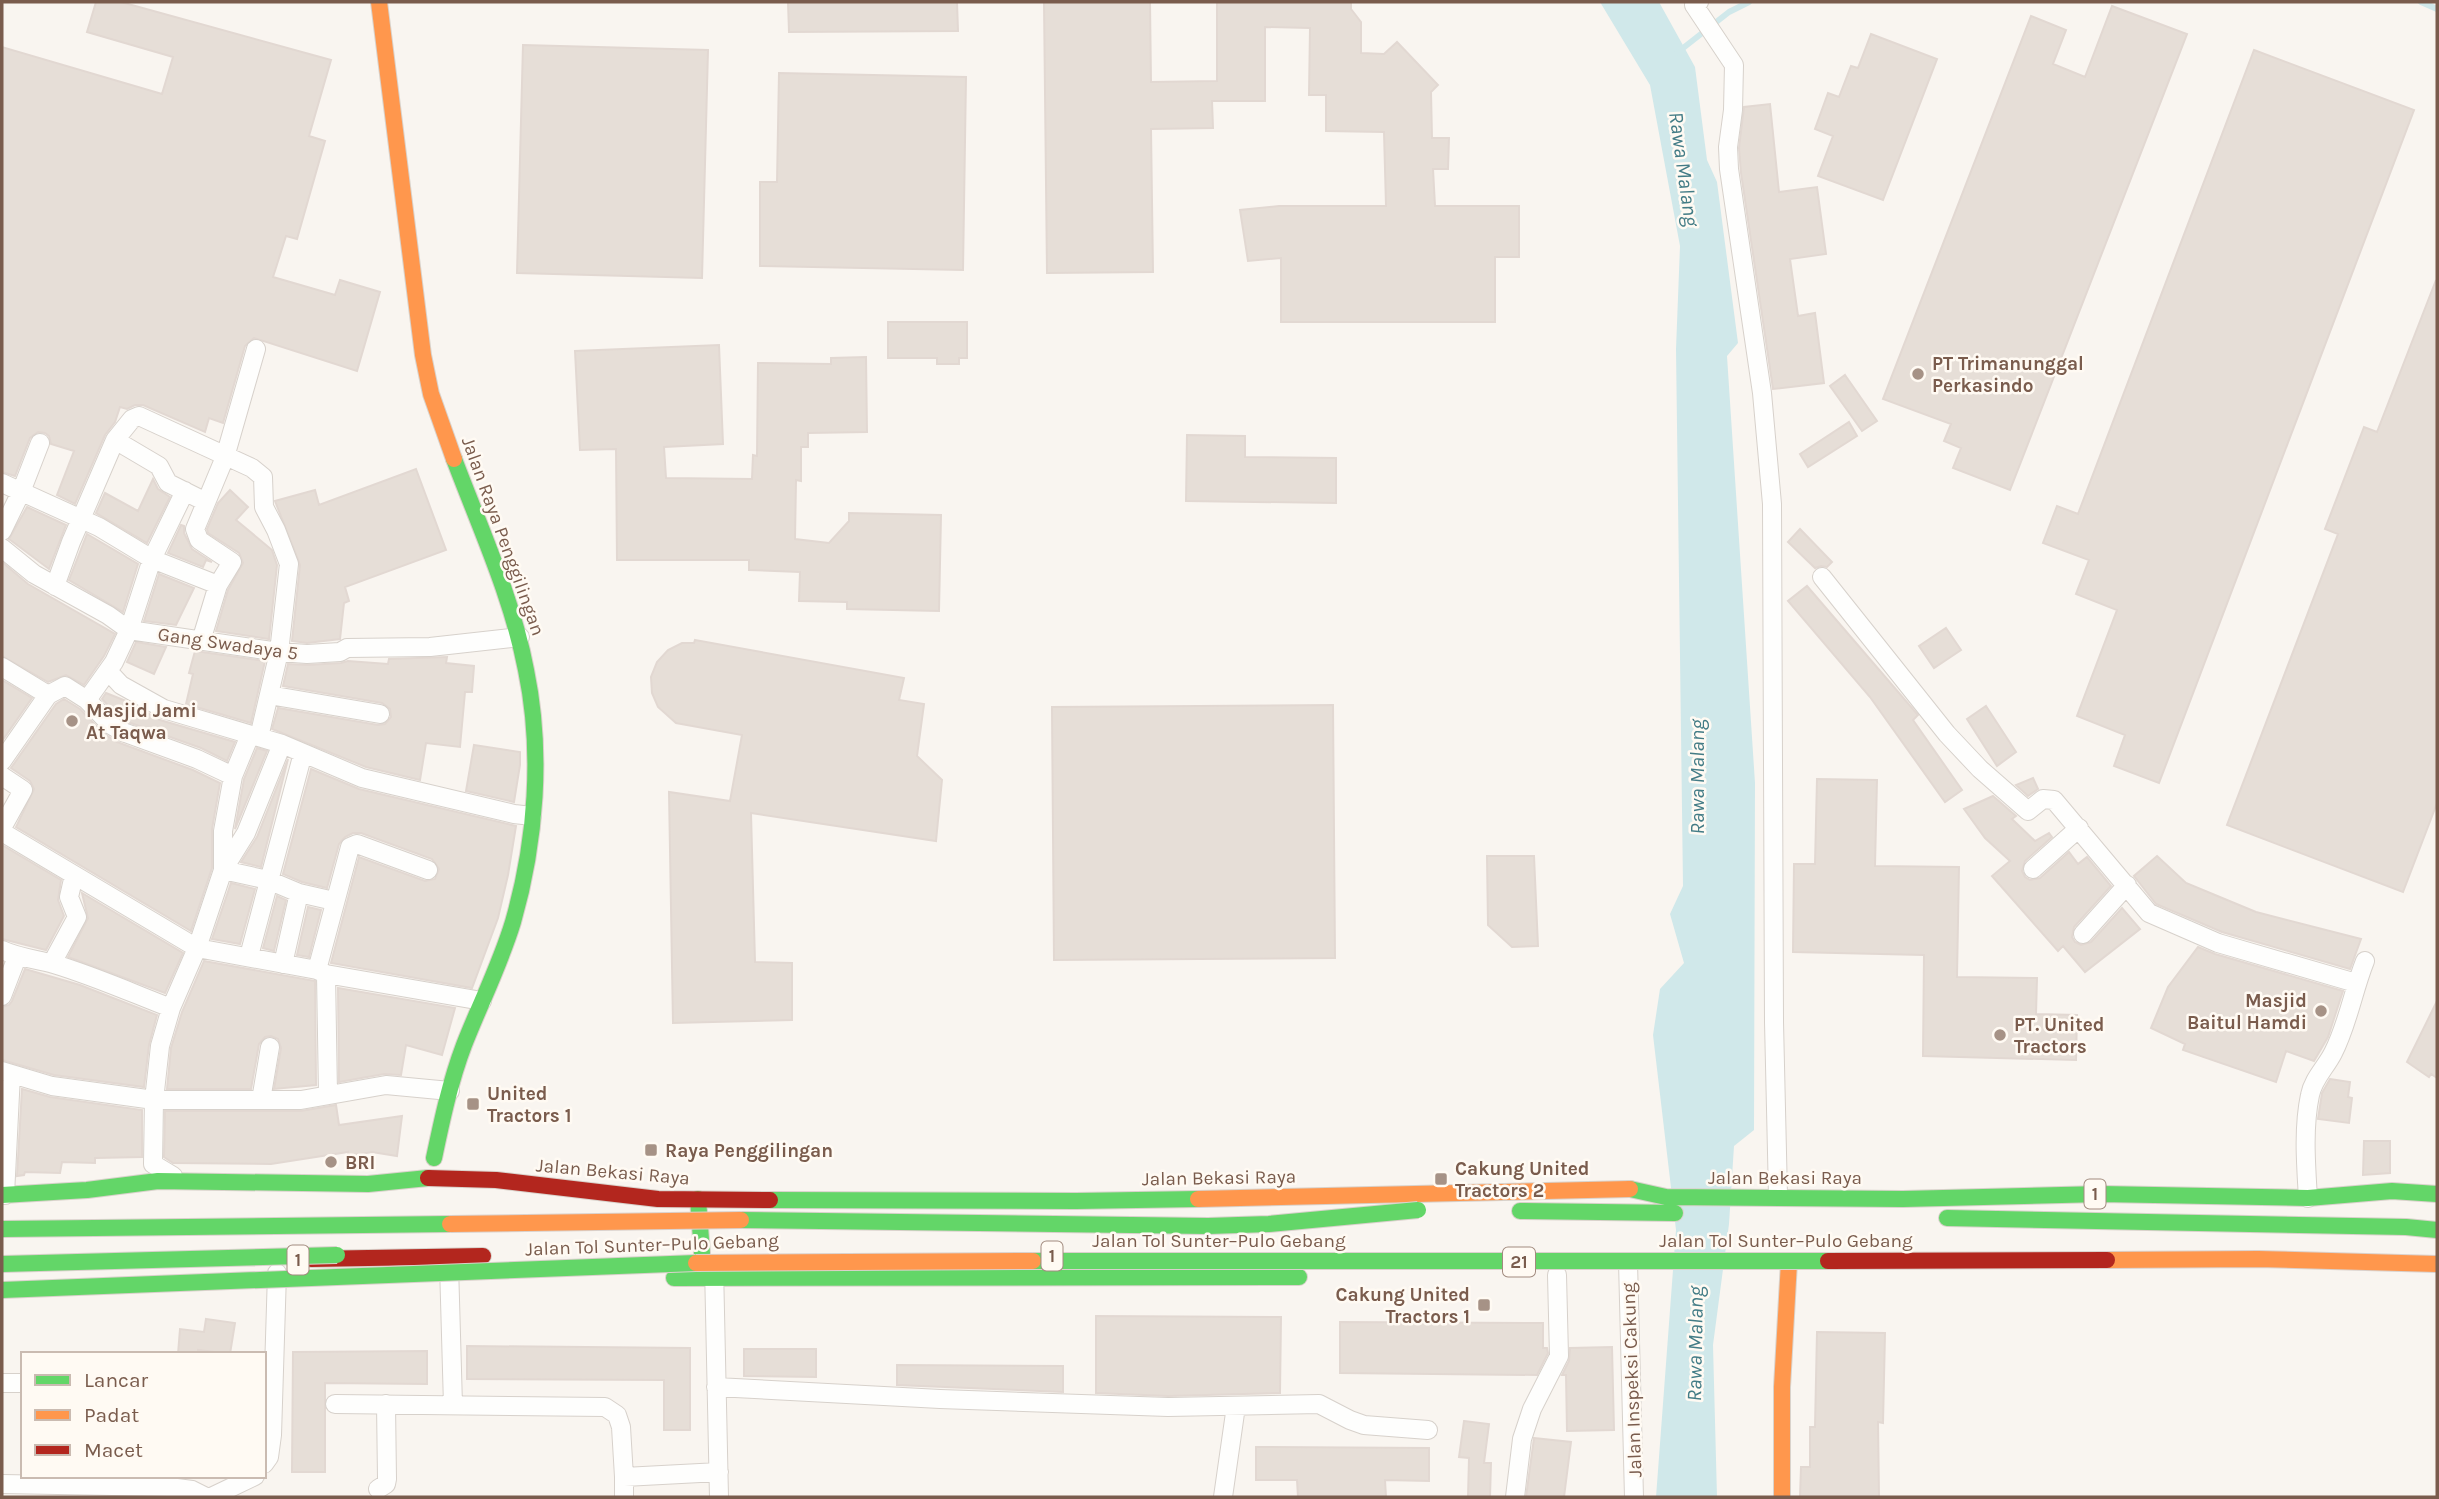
<svg xmlns="http://www.w3.org/2000/svg" width="2439" height="1499" font-family="Karla,sans-serif">
	<style>
		.water { fill: #d0e8ea }
		.lines { fill: none; stroke-linecap: round; stroke-linejoin: round }
		.stream { stroke: #d0e8ea; stroke-width: 6 }
		.building { fill: #e6ded7; stroke: #e2d8d2; stroke-width: 2 }
		.street-casing { stroke: #d7d1cb; stroke-width: 20 }
		.fast-casing { stroke: #d9d2cb; stroke-width: 18 }
		.slow-casing { stroke: #d9d2cb; stroke-width: 18 }
		.jam-casing { stroke: #d9d2cb; stroke-width: 18 }
		.street { stroke: #fefefd; stroke-width: 18 }
		.fast { stroke: #63d668; stroke-width: 16 }
		.slow { stroke: #ff974d; stroke-width: 16 }
		.jam { stroke: #b3261e; stroke-width: 16 }
		.fast-bridge-casing { stroke: #dad1cc; stroke-width: 18; stroke-linecap: butt }
		.slow-bridge-casing { stroke: #dad1cc; stroke-width: 18; stroke-linecap: butt }
		.jam-bridge-casing { stroke: #dad1cc; stroke-width: 18; stroke-linecap: butt }
		.fast-bridge { stroke: #63d668; stroke-width: 16 }
		.slow-bridge { stroke: #ff974d; stroke-width: 16 }
		.jam-bridge { stroke: #b3261e; stroke-width: 16 }
		.poi-dot { fill: #a69286; stroke: #fffaf3; stroke-width: 2.5 }
		.labels { text-anchor: middle; stroke-width: 5; stroke-linejoin: round; paint-order: stroke }
		.shield { fill: #fffaf3; stroke: #a28b7f; stroke-width: 2 }
		.shield-label { font-size: 18px; font-weight: bold; fill: #7a5c4d }
		.poi-label { font-size: 19px; font-weight: bold; fill: #7a5c4d; stroke: #fffaf3; text-anchor: start }
		.street-label { font-size: 19px; fill: #7a5c4d; stroke: #fffaf3 }
		.water-label { font-size: 21px; font-style: italic; fill: #437c86; stroke: #fffaf3 }
	</style>
	<rect width="100%" height="100%" fill="#f9f5f0"/>
	<path class="water" d="M1600,2H1659L1695,67L1707,160L1717,182L1738,343L1727,356L1755,783L1754,1130L1734,1146L1729,1224L1713,1345L1717,1497H1656L1676,1230L1653,1035L1660,989L1684,963L1670,914L1683,886L1676,349L1680,246L1650,85Z"/>
	<g class="lines">
		<path class="stream" d="M2421,2L2437,9
			M1678,52L1729,12L1749,2"/>
	</g>
	<path class="building" d="M96,2H121L331,60L309,136L325,141L297,239L286,236L273,277L335,295L340,280L380,292L357,371L254,338L245,346L223,423L209,418L205,432L143,405H135L127,409L120,407L115,422L105,435L75,504L57,495L74,451L51,444L49,436L45,433L38,432L30,438L15,476L2,472V47L162,94L173,57L87,32Z
		M788,2H957L958,31L789,32Z
		M1044,2H1150L1151,82L1217,81V2H1351V9L1361,22V53L1384,54L1397,42L1438,85L1431,92L1432,138H1449L1448,169H1433L1435,206H1519V257H1495V322H1281V258L1248,261L1240,210L1279,206H1386L1384,132L1326,131V95H1309L1310,28L1265,27V101H1212L1213,128L1151,129L1153,272L1047,273Z
		M2112,6L2187,34L2010,490L1953,468L1961,448L1944,441L1951,424L1883,399L2031,16L2066,30L2053,64L2085,77Z
		M1871,34L1937,59L1883,200L1818,176L1833,136L1815,129L1828,93L1839,97L1851,66L1858,68Z
		M523,45L708,50L702,278L517,273Z
		M2254,50L2414,110L2159,783L2114,766L2125,735L2077,716L2117,610L2076,594L2089,560L2043,543L2057,506L2078,514Z
		M779,73L966,77L963,270L760,266V182H777Z
		M1770,104L1779,192L1817,187L1826,254L1790,259L1798,316L1815,313L1824,383L1773,389L1741,173L1739,148L1744,107Z
		M2436,280L2437,803L2403,892L2227,825L2338,534L2325,529L2364,427L2377,432Z
		M888,322H967V358H959V364H937V358H888Z
		M719,345L723,444L664,447L666,478L752,479L753,455L757,456L758,363L831,364V358L866,357L867,432L808,433V447H801V481L796,480L795,539L829,543L849,521V513L941,515L939,611L847,609V602L799,601L800,572L749,570V560H617L616,449L580,450L575,351Z
		M1845,375L1877,421L1862,431L1830,386Z
		M1849,422L1857,436L1808,467L1800,454Z
		M1187,435L1245,436V457L1336,458V503L1186,501Z
		M416,469L446,550L345,587L349,601L344,603L340,639L307,643L292,641L300,565L275,501L315,490L319,505Z
		M153,479L158,489L170,497L147,543L96,513L105,493L138,511Z
		M230,490L248,507L236,520L272,550L277,565L269,639L216,631L228,590L243,563L239,553L208,533L207,529L218,503Z
		M27,507L66,525L49,569L9,539Z
		M181,525L184,526V533L192,549L212,562L206,560L203,567L168,553Z
		M1800,529L1832,562L1827,567L1821,566L1815,568L1788,542Z
		M87,534L138,564L123,612L69,580Z
		M2,562L28,584L115,634L104,656L84,685L66,675L48,682L2,656Z
		M159,574L194,588L176,625L144,621Z
		M1807,586L1918,715L1913,720L1962,790L1945,802L1870,697L1788,601Z
		M1946,628L1961,650L1934,668L1919,646Z
		M695,640L904,678L899,700L924,704L917,756L942,780L936,841L751,813L755,962L792,963V1020L673,1023L669,792L730,801L742,735L676,723L658,707L652,693L651,677L657,662L668,650L682,643H694Z
		M136,642L166,647L154,674L127,662Z
		M195,651L265,661L251,723L186,704L193,674L189,673Z
		M447,657L446,663L474,666L472,692H465L460,747L426,743L420,780L366,767L272,729L278,708L378,725L385,724L391,717L390,709L382,703L283,686L288,664L308,665L341,663L348,661L388,664L389,659Z
		M2,680L32,698L2,741Z
		M106,693L126,701L160,720L235,742L227,761L201,748L128,722L118,716L102,699Z
		M64,699L80,709L103,733L117,742L193,770L220,783L212,829V868L191,931L16,827L34,789L30,781L11,768L56,704Z
		M1333,705L1335,958L1054,960L1052,707Z
		M1986,706L2016,752L1997,766L1967,719Z
		M474,745L520,752V765L514,802L466,791Z
		M257,748L267,751L235,829L244,779Z
		M288,759L261,867L241,862L257,837Z
		M311,769L359,789L516,826L508,875L498,918L472,988L331,963L359,857L425,881L435,879L439,869L432,859L361,833H353L345,837L339,844L327,888L302,882L283,874Z
		M2033,778L2038,789L2028,796L2016,785Z
		M1817,779L1877,780L1875,866L1959,867L1957,977L2037,978L2036,1014L2077,1015L2076,1060L1923,1056L1924,955L1793,952L1794,864H1815Z
		M1993,796L2016,816L2012,819L2035,841L2049,833L2052,837L2025,861L2022,871L2025,877L2030,880L2040,878L2069,852L2078,864L2087,857L2111,886L2074,927L2072,937L2075,942L2081,945L2091,942L2122,908L2140,929L2085,972L2063,946L2058,951L1992,876L2010,861L1985,838L1964,809Z
		M2,845L61,880L58,900L64,916L46,950L2,939Z
		M1487,856H1534L1538,946L1512,947L1488,925Z
		M2157,856L2186,883L2215,895L2256,912L2361,939L2350,969L2222,932L2156,904L2134,876Z
		M231,883L255,889L240,944L212,939Z
		M82,893L183,953L165,993L68,957L88,918Z
		M277,896L286,900L274,951L263,948Z
		M308,907L321,910L309,957L297,955Z
		M2198,947L2215,954L2343,991L2328,1037L2314,1061L2286,1051L2276,1082L2183,1050L2185,1044L2151,1028L2168,987Z
		M204,961L315,981L316,1085L274,1089L281,1048L278,1039L271,1036L265,1037L259,1044L251,1089H167L171,1048L182,1012Z
		M25,969L80,985L157,1015L149,1045L144,1087L54,1075L2,1060V1007L9,1005L12,1001Z
		M338,988L455,1008L442,1055L406,1045L401,1075L384,1074L339,1082Z
		M2437,1001V1078L2431,1074L2429,1077L2407,1062Z
		M2330,1079L2350,1082L2348,1097L2352,1098L2349,1123L2318,1119L2322,1093Z
		M22,1089L50,1097L142,1110V1157L95,1158V1163L62,1162L60,1173L25,1172L24,1175L17,1176Z
		M336,1105L339,1125L402,1116L397,1156L372,1152L348,1156V1152L271,1164L173,1163L164,1157L165,1111H301Z
		M2364,1141H2390V1173L2363,1175Z
		M1096,1316L1281,1317L1280,1393L1168,1396L1096,1393Z
		M206,1319L235,1323L230,1354L198,1350V1354H178L180,1329L204,1332Z
		M1340,1322L1543,1323V1348H1547L1548,1353L1537,1375L1340,1373Z
		M1817,1332L1885,1333L1883,1423L1878,1422L1879,1497H1800L1801,1467H1810V1427H1815Z
		M467,1346L690,1348V1430H664V1380L467,1379Z
		M1612,1347L1614,1430L1567,1431L1566,1375H1562L1569,1361L1570,1348Z
		M744,1349H816V1377L744,1376Z
		M427,1351V1384L325,1383V1472H292L293,1352Z
		M897,1365L1063,1366V1392L897,1385Z
		M1464,1421L1489,1424L1484,1463H1491L1490,1497H1468L1469,1458L1459,1457Z
		M1534,1438L1571,1442L1564,1497H1526Z
		M1256,1447L1429,1448V1481L1385,1480L1386,1497H1298L1297,1480H1256Z"/>
	<g class="lines">
		<defs>
			<path id="street" d="M1699,2L1694,5L1734,65L1733,110L1728,147L1729,169L1762,393L1772,504L1774,1022L1778,1196
				M115,440L132,419L139,416L252,468L263,477L264,507L276,530L289,564L279,652L259,737
				M2,483L99,527L152,559L218,585L201,641
				M2,531L21,492L40,443
				M2,548L34,574L108,615L129,630L279,652L307,654L340,652L347,648L430,647L520,637
				M1822,577L1947,734L1980,769L2028,811L2043,799L2054,800L2149,913L2218,943L2356,983
				M218,585L232,562L199,540L195,529L225,457L256,349
				M55,586L71,542L115,440L159,466L168,483L206,502
				M2,667L48,695
				M108,671L121,685L164,709L282,744L362,778L514,814L532,816
				M269,695L380,714
				M87,700L114,662L129,630L152,559L185,491
				M250,735L233,776L223,831V870L268,880L299,893L334,901
				M2,761L48,695L65,686L87,700L111,725L123,732L197,759L233,776
				M2,776L23,790L2,828
				M2,832L197,948L317,970L326,974L482,1001
				M2033,869L2079,828
				M2083,934L2127,885
				M2,950C19,958 36,959 54,964C94,976 132,993 171,1008
				M249,956L303,753
				M52,963L77,917L69,897L74,875
				M283,964L299,893
				M317,970L350,847L357,844L428,870
				M326,974L328,1094
				M2,996L17,957
				M2,1071L52,1086L154,1100H301L386,1085L450,1091
				M261,1100L270,1047
				M173,1176L153,1164L154,1100L160,1046L171,1008L197,948L223,870L246,833L282,744
				M5,1195L11,1074
				M2308,1198C2306,1165 2303,1128 2310,1095C2313,1079 2326,1067 2333,1053C2348,1024 2353,991 2365,961
				M1628,1262L1634,1497
				M449,1265L453,1405
				M714,1266L719,1497
				M2,1383H23
				M716,1387L940,1399L1168,1407L1319,1404L1350,1420L1364,1425L1428,1430
				M335,1404L605,1407L617,1415L621,1427L624,1477
				M264,1464L269,1457L272,1435L277,1273
				M2,1484L169,1487L192,1490L206,1497
				M378,1489L386,1484L387,1479L386,1404
				M211,1497L255,1476
				M624,1497V1477L719,1472
				M1223,1497L1236,1406
				M1515,1497L1522,1439L1532,1409L1559,1356L1557,1275"/>
			<path id="fast" d="M434,1158C442,1120 450,1082 464,1045C480,1004 500,965 513,922C536,842 543,752 526,670C512,597 480,528 454,459
				M1630,1189L1666,1197L1903,1199L2101,1194L2308,1198L2392,1191L2437,1194
				M2,1195L87,1190L158,1181L368,1184L428,1178
				M698,1199L702,1253
				M770,1200L1076,1201L1198,1199
				M1520,1211L1675,1213
				M1947,1218L2406,1227L2437,1230
				M674,1278L1299,1277"/>
			<path id="slow" d="M379,2L423,355L431,394L454,459
				M1198,1199L1630,1189
				M1782,1497V1387L1789,1262"/>
			<path id="jam" d="M428,1178L496,1180L658,1199L770,1200
				M311,1259L483,1256"/>
		</defs>
		<use href="#street" class="street-casing"/>
		<use href="#fast" class="fast-casing"/>
		<use href="#slow" class="slow-casing"/>
		<use href="#jam" class="jam-casing"/>
		<use href="#street" class="street"/>
		<use href="#fast" class="fast"/>
		<use href="#slow" class="slow"/>
		<use href="#jam" class="jam"/>
		<defs>
			<path id="fast-bridge" d="M741,1220L1208,1226L1269,1224L1418,1210
				M2,1229L450,1224
				M1033,1261H1828
				M2,1264L337,1255
				M2,1290L696,1263"/>
			<path id="slow-bridge" d="M450,1224L741,1220
				M2107,1260L2258,1259L2437,1264
				M696,1263L1033,1261"/>
			<path id="jam-bridge" d="M1828,1261L2107,1260"/>
		</defs>
		<use href="#fast-bridge" class="fast-bridge-casing"/>
		<use href="#slow-bridge" class="slow-bridge-casing"/>
		<use href="#jam-bridge" class="jam-bridge-casing"/>
		<use href="#fast-bridge" class="fast-bridge"/>
		<use href="#slow-bridge" class="slow-bridge"/>
		<use href="#jam-bridge" class="jam-bridge"/>
	</g>
	<g class="poi-dot">
		<circle cx="1918" cy="374" r="7"/>
		<circle cx="72" cy="721" r="7"/>
		<circle cx="2321" cy="1011" r="7"/>
		<circle cx="2000" cy="1035" r="7"/>
		<rect x="466" y="1097" width="14" height="14" rx="3.5"/>
		<rect x="644" y="1143" width="14" height="14" rx="3.5"/>
		<circle cx="331" cy="1162" r="7"/>
		<rect x="1434" y="1172" width="14" height="14" rx="3.5"/>
		<rect x="1477" y="1298" width="14" height="14" rx="3.5"/>
	</g>
	<g class="labels">
		<g class="shield">
			<rect x="2084.5" y="1179.5" width="21" height="29" rx="5"/>
			<rect x="1041.5" y="1241.5" width="21" height="29" rx="5"/>
			<rect x="287.5" y="1245.5" width="21" height="29" rx="5"/>
			<rect x="1503" y="1247.5" width="32" height="29" rx="5"/>
		</g>
		<g class="shield-label">
			<text x="2095" y="1200">1</text>
			<text x="1052" y="1262">1</text>
			<text x="298" y="1266">1</text>
			<text x="1519" y="1268">21</text>
		</g>
		<g class="poi-label">
			<text x="1932" y="370">PT Trimanunggal<tspan x="1932" dy="22">Perkasindo</tspan></text>
			<text x="86" y="717">Masjid Jami<tspan x="86" dy="22">At Taqwa</tspan></text>
			<text x="2307" y="1007" text-anchor="end">Masjid<tspan x="2307" dy="22">Baitul Hamdi</tspan></text>
			<text x="2014" y="1031">PT. United<tspan x="2014" dy="22">Tractors</tspan></text>
			<text x="487" y="1100">United<tspan x="487" dy="22">Tractors 1</tspan></text>
			<text x="665" y="1157">Raya Penggilingan</text>
			<text x="345" y="1169">BRI</text>
			<text x="1455" y="1175">Cakung United<tspan x="1455" dy="22">Tractors 2</tspan></text>
			<text x="1470" y="1301" text-anchor="end">Cakung United<tspan x="1470" dy="22">Tractors 1</tspan></text>
		</g>
		<g class="street-label">
			<text transform="translate(504 536) rotate(70)" y="7">Jalan Raya Penggilingan</text>
			<text transform="translate(228 643) rotate(8)" y="7">Gang Swadaya 5</text>
			<text transform="translate(613 1171) rotate(5)" y="7">Jalan Bekasi Raya</text>
			<text transform="translate(1219 1177) rotate(-1)" y="7">Jalan Bekasi Raya</text>
			<text x="1785" y="1184">Jalan Bekasi Raya</text>
			<text x="1219" y="1247">Jalan Tol Sunter–Pulo Gebang</text>
			<text x="1786" y="1247">Jalan Tol Sunter–Pulo Gebang</text>
			<text transform="translate(652 1244) rotate(-2)" y="7">Jalan Tol Sunter–Pulo Gebang</text>
			<text transform="translate(1631 1380) rotate(-92)" y="7">Jalan Inspeksi Cakung</text>
		</g>
		<g class="water-label">
			<text transform="translate(1684 169) rotate(82)" y="7">Rawa Malang</text>
			<text transform="translate(1697 777) rotate(-90)" y="7">Rawa Malang</text>
			<text transform="translate(1695 1344) rotate(-89)" y="7">Rawa Malang</text>
		</g>
	</g>
	<rect width="2439" height="1499" fill="none" stroke="#7a5c4d" stroke-width="7"/>
	<rect x="21" y="1352" width="245" height="126" fill="#fffaf3" stroke="#cabbb1" stroke-width="2"/>
	<rect x="35" y="1375" width="35" height="10" fill="#63d668" stroke="#cabbb1" stroke-width="2"/>
	<text x="84" y="1387" font-size="21" fill="#7a5c4d">Lancar</text>
	<rect x="35" y="1410" width="35" height="10" fill="#ff974d" stroke="#cabbb1" stroke-width="2"/>
	<text x="84" y="1422" font-size="21" fill="#7a5c4d">Padat</text>
	<rect x="35" y="1445" width="35" height="10" fill="#b3261e" stroke="#cabbb1" stroke-width="2"/>
	<text x="84" y="1457" font-size="21" fill="#7a5c4d">Macet</text>
</svg>
